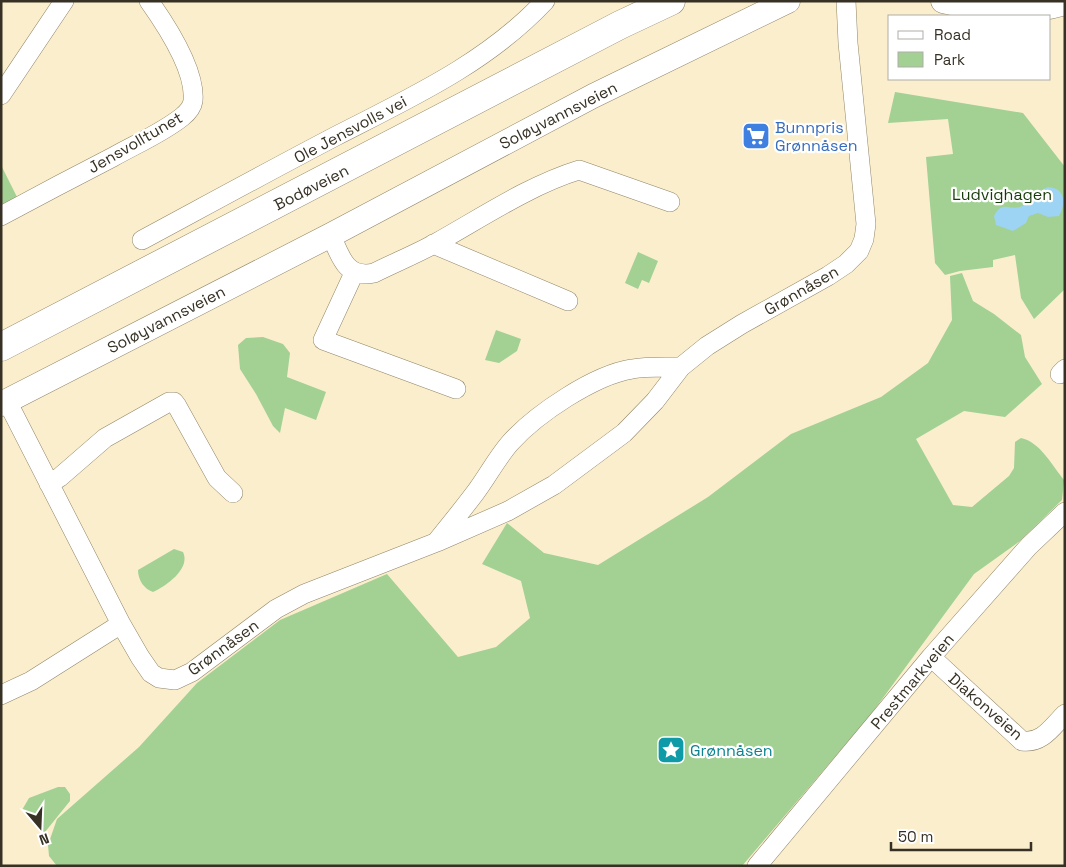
<svg xmlns="http://www.w3.org/2000/svg" width="1066" height="867" font-family="'Space Grotesk',sans-serif">
	<style>
		.green { fill: #a2d193 }
		.water { fill: #9dd3f3 }
		.lines { fill: none; stroke-linecap: round; stroke-linejoin: round }
		.minor-casing { stroke: #908466; stroke-width: 20 }
		.tertiary-casing { stroke: #908466; stroke-width: 25 }
		.primary-casing { stroke: #908466; stroke-width: 29 }
		.minor { stroke: #fff; stroke-width: 19 }
		.tertiary { stroke: #fff; stroke-width: 24 }
		.primary { stroke: #fff; stroke-width: 28 }
		.labels { text-anchor: middle; stroke-width: 4.5; stroke-linejoin: round; paint-order: stroke }
		.street-label { font-size: 16px; fill: #363124; stroke: #fff }
		.shop-label { font-size: 16px; fill: #366cbe; stroke: #fff; text-anchor: start }
		.park-label { font-size: 16px; fill: #163b07; stroke: #fff }
		.culture-label { font-size: 16px; fill: #0d838f; stroke: #fff; text-anchor: start }
	</style>
	<rect width="100%" height="100%" fill="#fbeecd"/>
	<path class="green" d="M895,92L1023,113L1065,167V289L1034,319L1021,298L1015,255L993,260V267L960,271L945,275L935,263L926,157L953,154L948,119L888,123Z
		M1,165L18,199L1,206Z
		M638,252L658,261L649,283L642,280L638,289L625,283Z
		M962,273L973,301L994,314L1021,335L1025,357L1042,384L1005,417L964,411L916,439L953,505L972,507L1009,476L1014,468L1015,442L1021,438C1040,442 1052,465 1064,480L1062,500L1020,541L974,574L869,717L742,866H57L49,856L48,845L57,819L139,747L197,683L280,620L387,574L458,657L496,647L530,618L521,581L482,564L507,523L544,553L598,565L708,497L791,434L881,397L928,363L952,320L950,276Z
		M496,330L521,339L517,351L499,363L485,360Z
		M263,337L283,344L290,353L287,377L326,392L316,420L285,408L280,433L273,426L256,394L240,369L238,345L246,338Z
		M174,549L183,552C191,569 166,586 153,592C144,589 138,580 138,570Z
		M58,787H65L70,794V801L45,832L41,831L22,810L29,798Z"/>
	<path class="water" d="M1048,187C1066,188 1066,204 1059,216L1048,217L1038,213L1029,216L1026,223L1013,231L996,225L994,216C1003,199 1009,212 1022,206C1034,200 1035,192 1048,187Z"/>
	<g class="lines">
		<defs>
			<path id="minor" d="M1,95L64,1
				M1,216C38,196 76,176 113,157C136,144 162,133 182,117C187,113 192,108 193,101C196,71 166,25 149,1
				M331,235C340,256 346,279 374,273C394,263 416,254 436,243C481,218 530,185 579,170L670,202
				M142,240C207,205 271,170 336,136C410,98 487,63 545,1
				M433,244L568,301
				M354,273L323,340L456,389
				M1060,374L1065,369
				M7,401L121,624L140,657L151,673L159,678L175,680L192,672L276,609L304,594L437,542L508,511L554,485L624,433L655,401L681,367L707,346L742,324L828,276L846,264L859,251L864,239L866,224L848,43L846,1
				M49,484L60,477L105,438L169,402H174L177,406L217,478L233,493
				M437,541C450,525 463,509 475,493C487,477 497,458 510,443C536,414 594,375 632,369C648,366 665,367 681,367
				M931,657L1022,741C1042,744 1052,727 1065,714
				M1,695L31,681L121,624
				M757,866L931,657L1029,546L1065,512"/>
			<path id="tertiary" d="M943,1C985,11 1022,16 1065,3
				M1,404L331,235L593,96L788,1"/>
			<path id="primary" d="M1,347L620,25L671,1"/>
		</defs>
		<use href="#minor" class="minor-casing"/>
		<use href="#tertiary" class="tertiary-casing"/>
		<use href="#primary" class="primary-casing"/>
		<use href="#minor" class="minor"/>
		<use href="#tertiary" class="tertiary"/>
		<use href="#primary" class="primary"/>
	</g>
	<defs>
		<symbol id="supermarket-square" viewBox="-11 -11 22 22"><rect x="-9" y="-9" width="18" height="18" rx="4" fill="#3f7fe0" stroke="#fff"/><path d="M-6-5.5h2.5l.6 2H6L4.5 2H-2.5L-4.4-4H-6ZM-1.5 3.2a1.3 1.3 0 1 0 .1 0ZM3 3.2a1.3 1.3 0 1 0 .1 0Z" fill="#fff"/></symbol>
		<symbol id="sight-square" viewBox="-11 -11 22 22"><rect x="-9" y="-9" width="18" height="18" rx="4" fill="#0f9aa8" stroke="#fff"/><path d="M0-6L1.8-2.2L6-1.7L2.9 1.2L3.7 5.4L0 3.3L-3.7 5.4L-2.9 1.2L-6-1.7L-1.8-2.2Z" fill="#fff"/></symbol>
	</defs>
	<g fill-rule="evenodd">
		<use href="#supermarket-square" x="740" y="120" width="32" height="32"/>
		<use href="#sight-square" x="655" y="734" width="32" height="32"/>
	</g>
	<g class="labels">
		<g class="street-label">
			<text transform="translate(558 115) rotate(-27)" y="6">Soløyvannsveien</text>
			<text transform="translate(350 129) rotate(-28)" y="6">Ole Jensvolls vei</text>
			<text transform="translate(135 142) rotate(-30)" y="6">Jensvolltunet</text>
			<text transform="translate(311 187) rotate(-27)" y="6">Bodøveien</text>
			<text transform="translate(801 290) rotate(-30)" y="6">Grønnåsen</text>
			<text transform="translate(166 319) rotate(-27)" y="6">Soløyvannsveien</text>
			<text transform="translate(223 647) rotate(-36)" y="6">Grønnåsen</text>
			<text transform="translate(912 681) rotate(-50)" y="6">Prestmarkveien</text>
			<text transform="translate(986 706) rotate(41)" y="6">Diakonveien</text>
		</g>
		<g class="shop-label">
			<text x="775" y="133">Bunnpris<tspan x="775" dy="18">Grønnåsen</tspan></text>
		</g>
		<g class="park-label">
			<text x="1002" y="200">Ludvighagen</text>
		</g>
		<g class="culture-label">
			<text x="690" y="756">Grønnåsen</text>
		</g>
	</g>
	<rect width="1066" height="867" fill="none" stroke="#363124" stroke-width="5"/>
	<rect x="888" y="15" width="162" height="65" fill="#ffffff" stroke="#afada7"/>
	<rect x="898" y="31" width="25" height="8" fill="#ffffff" stroke="#afada7"/>
	<text x="934" y="40" font-size="15" fill="#363124">Road</text>
	<rect x="898" y="52" width="25" height="15" fill="#a2d193" stroke="#afada7"/>
	<text x="934" y="65" font-size="15" fill="#363124">Park</text>
	<g transform="translate(40 827) rotate(161)" stroke="#ffffff" stroke-width="4" paint-order="stroke">
	<path d="M0-4L9 19L0 12L-9 19Z" fill="#363124"/>
	<text y="-8" font-size="14" font-weight="bold" text-anchor="middle" fill="#363124">N</text>
	</g>
	<path d="M891 842v8h140v-8" fill="none" stroke="#363124" stroke-width="2.5"/>
	<text x="898" y="842" font-size="15" fill="#363124" stroke="#ffffff" stroke-width="4" paint-order="stroke">50 m</text>
</svg>
